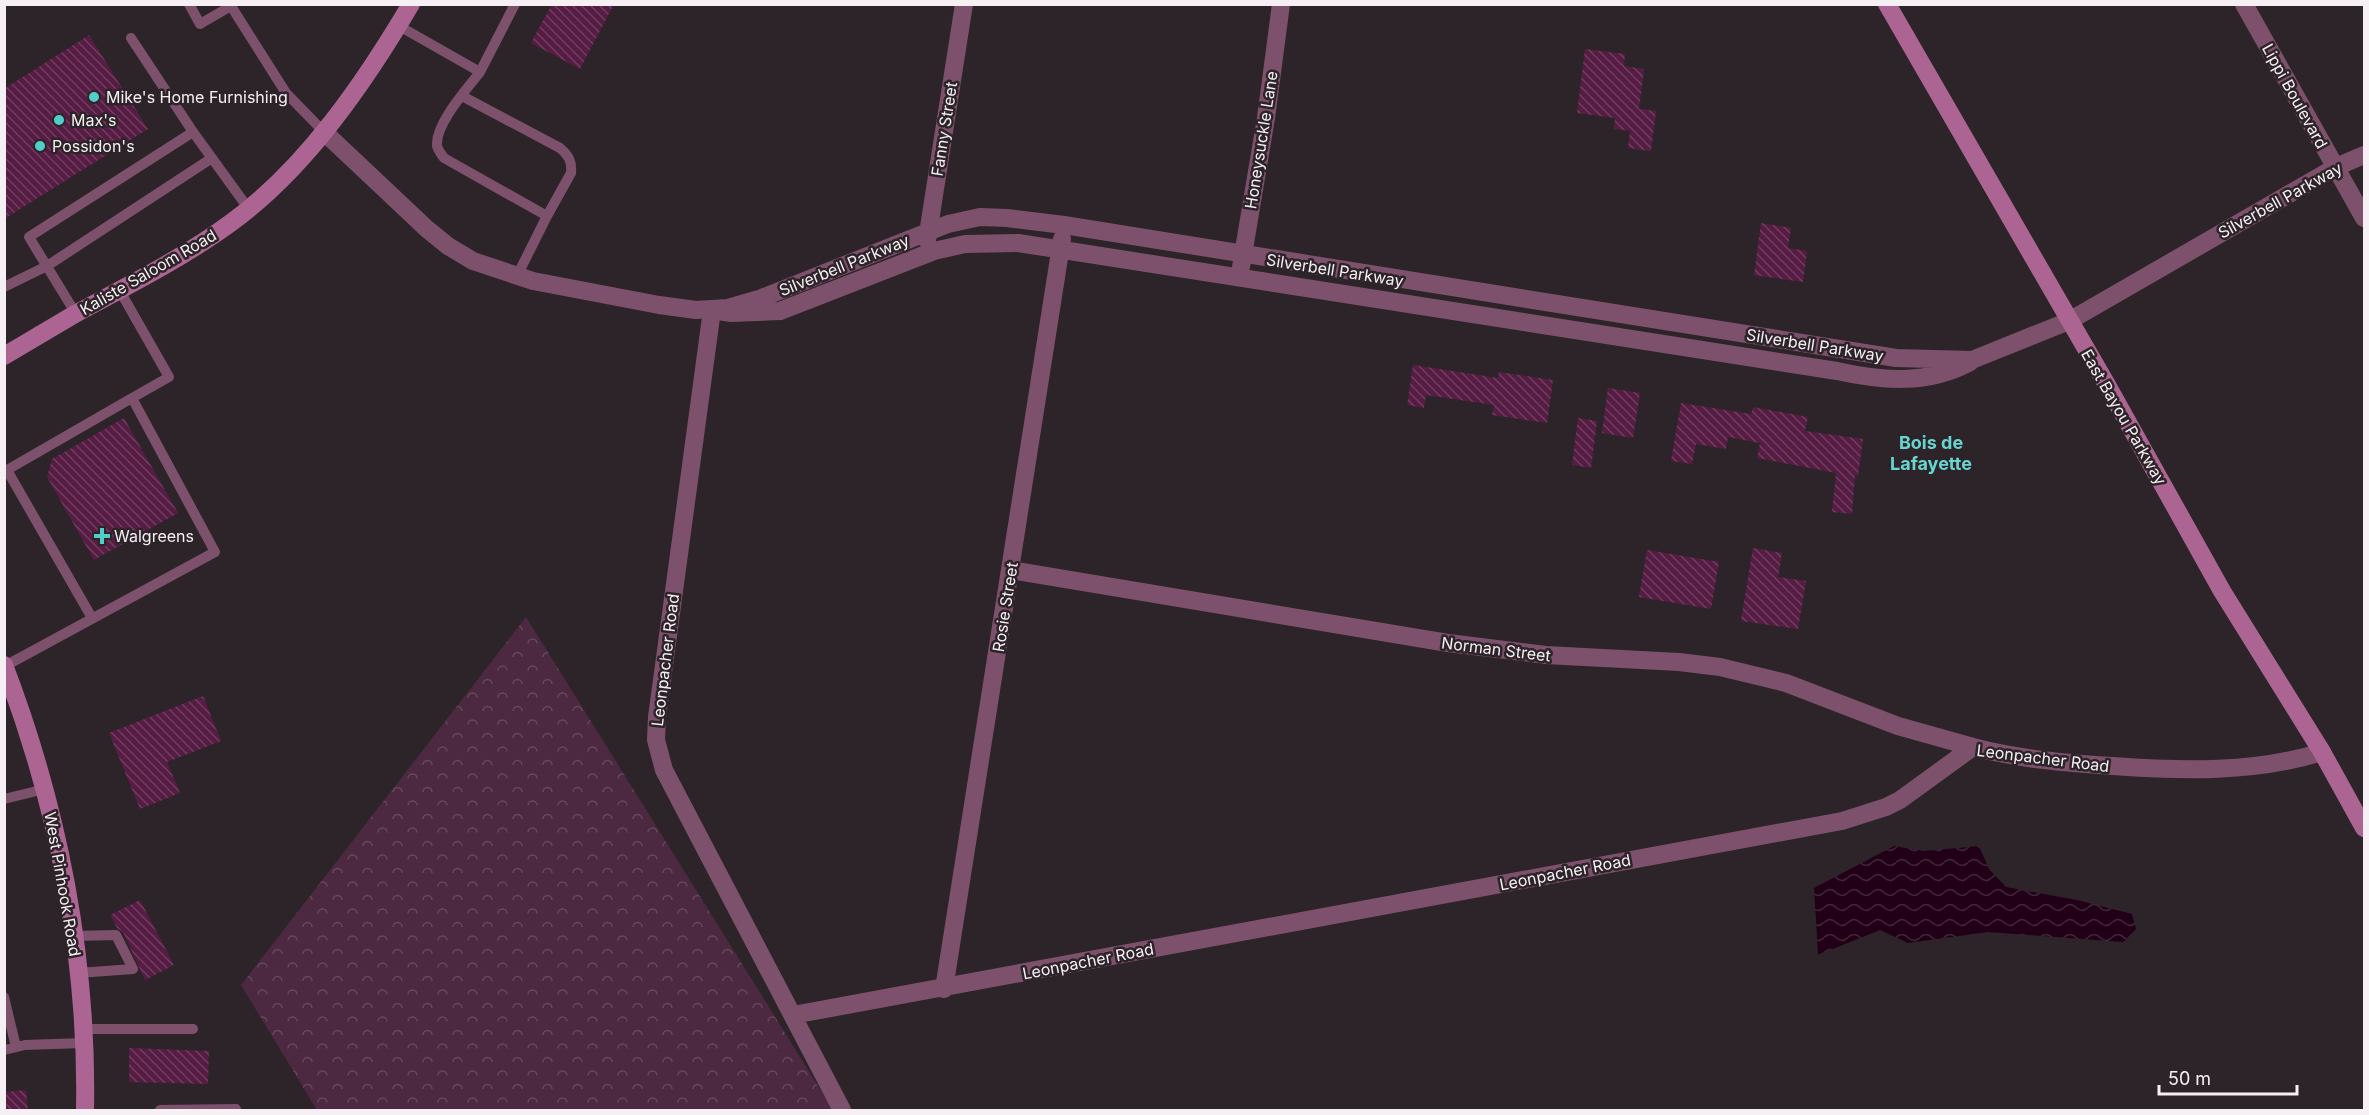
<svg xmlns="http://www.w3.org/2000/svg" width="2369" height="1115" font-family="Inter,sans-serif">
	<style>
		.forest { fill: url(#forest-crowns) }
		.water { fill: url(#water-waves) }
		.building { fill: url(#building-back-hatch) }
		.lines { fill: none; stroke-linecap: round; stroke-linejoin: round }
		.lane { stroke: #7d506b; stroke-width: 10 }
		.street { stroke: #7d506b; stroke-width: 18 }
		.secondary { stroke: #ac6592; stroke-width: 18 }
		.poi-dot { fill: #53cdc9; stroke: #2d2429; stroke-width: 2 }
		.labels { text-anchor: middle; stroke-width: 5; stroke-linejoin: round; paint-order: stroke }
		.street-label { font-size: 16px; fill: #f6eff3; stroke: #2d2429 }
		.poi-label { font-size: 16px; fill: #f6eff3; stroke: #2d2429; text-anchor: start }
		.neighbourhood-label { font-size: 18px; font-weight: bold; fill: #68d5d1; stroke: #2d2429 }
	</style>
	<defs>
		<pattern id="forest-crowns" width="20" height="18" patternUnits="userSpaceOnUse" patternTransform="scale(1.5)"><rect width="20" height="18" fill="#4c2940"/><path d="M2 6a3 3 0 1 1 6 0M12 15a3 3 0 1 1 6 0" fill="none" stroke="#66485c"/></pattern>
		<pattern id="water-waves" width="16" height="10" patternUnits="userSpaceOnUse" patternTransform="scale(1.5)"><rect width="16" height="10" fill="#210017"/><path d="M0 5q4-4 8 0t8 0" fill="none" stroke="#422639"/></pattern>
		<pattern id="building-back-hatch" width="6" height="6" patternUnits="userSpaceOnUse" patternTransform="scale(1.5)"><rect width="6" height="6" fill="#571c44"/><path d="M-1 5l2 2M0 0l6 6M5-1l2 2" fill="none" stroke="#703d5f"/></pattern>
	</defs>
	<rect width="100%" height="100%" fill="#2d2429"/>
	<path class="forest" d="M526,617L833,1110H317L241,985Z"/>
	<path class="water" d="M1894,846L1924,851L1979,846L1989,869L2006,887L2077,900L2132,914L2136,929L2123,942L1988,932L1908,943L1880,930L1818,955L1814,888Z"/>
	<path class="building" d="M552,4H614L580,69L531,43Z
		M89,35L148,129L4,219V89Z
		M1585,49L1625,54L1624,66L1644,69L1639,109L1656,111L1651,151L1628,148L1630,131L1614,129L1615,118L1577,113Z
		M1761,223L1791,228L1788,248L1807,251L1803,282L1754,275Z
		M1413,365L1498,378L1499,372L1553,380L1547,423L1492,415L1494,405L1426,395L1424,408L1407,405Z
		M1608,388L1640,393L1633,438L1602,433Z
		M1681,403L1751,414L1753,407L1808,417L1805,431L1863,439L1858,476L1855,475L1852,514L1832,512L1836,473L1757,458L1760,443L1728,437L1726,449L1696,444L1692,464L1671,461Z
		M124,418L178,513L94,560L47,477L52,459Z
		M1578,418L1597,421L1591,468L1572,465Z
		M1753,548L1782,553L1778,577L1806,581L1798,629L1741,621Z
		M1647,550L1719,562L1711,609L1639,597Z
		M203,696L221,741L167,762L180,793L140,809L109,733Z
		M140,900L174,965L145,980L123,932L117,928L110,915Z
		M129,1048L209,1051L208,1084L129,1082Z
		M26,1090L28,1110H4V1092Z"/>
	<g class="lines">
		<path class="lane" d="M189,4L200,24L231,6L286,93L323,131
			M399,26L480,72L515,4
			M131,38L193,132
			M480,72C467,89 435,124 437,146C438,150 441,154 444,158L547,216L517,276
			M462,96L560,148C569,156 572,161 571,173L547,216
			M4,287L47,266L212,158
			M76,314L29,237L193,132L248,208
			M92,618L7,470L132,398
			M5,666L215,552L132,398L169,377L120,291
			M4,799L45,789
			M74,936L116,935L133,969L78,973
			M4,997L16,1047
			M83,1029H193
			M4,1050L25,1045L84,1043
			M160,1110L236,1109V1110"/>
		<path class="street" d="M2244,4L2364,218
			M323,131L427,229L448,246L473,261L533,281L659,305L696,310L728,308L759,299L948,224L980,217L1007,218L1064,225L1896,358L1972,360L2069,321L2336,167L2364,155
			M927,240L964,4
			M1241,267L1266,118L1281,4
			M1011,570L1448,643L1546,655L1679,662L1720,667L1786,683L1898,726L1973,747
			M944,989L1062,239
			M793,1015L1842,821L1886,807L1900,800L1973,747C2018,759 2066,763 2113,766C2182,771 2255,773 2322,752
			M842,1110L664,770L656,740L657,717L712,310L731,313L780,311L934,251L965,244L1018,243L1837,371C1882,381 1928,385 1970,362"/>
		<path class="secondary" d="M1887,4L2107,385L2222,591L2322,752L2364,828
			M4,356C28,342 51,328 75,314C129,285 183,258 232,222C306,168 365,82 411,4
			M4,665C58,806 88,959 85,1110"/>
	</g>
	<g class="poi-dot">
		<circle cx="94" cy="97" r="6"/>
		<circle cx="59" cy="120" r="6"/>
		<circle cx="40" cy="146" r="6"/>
		<path d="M99 527h6v6h6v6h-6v6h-6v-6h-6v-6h6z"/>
	</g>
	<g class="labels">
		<g class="street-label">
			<text transform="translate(2295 96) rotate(61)" y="6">Lippi Boulevard</text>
			<text transform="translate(944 129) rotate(-81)" y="6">Fanny Street</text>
			<text transform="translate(1261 140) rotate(-81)" y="6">Honeysuckle Lane</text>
			<text transform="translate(2280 200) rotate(-29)" y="6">Silverbell Parkway</text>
			<text transform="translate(844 265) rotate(-22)" y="6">Silverbell Parkway</text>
			<text transform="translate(1335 270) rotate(9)" y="6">Silverbell Parkway</text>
			<text transform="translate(148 272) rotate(-30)" y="6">Kaliste Saloom Road</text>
			<text transform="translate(1815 345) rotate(9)" y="6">Silverbell Parkway</text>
			<text transform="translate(2124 417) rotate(60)" y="6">East Bayou Parkway</text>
			<text transform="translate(1005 607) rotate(-81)" y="6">Rosie Street</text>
			<text transform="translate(1496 649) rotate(7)" y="6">Norman Street</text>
			<text transform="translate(665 660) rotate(-83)" y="6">Leonpacher Road</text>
			<text transform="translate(2043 758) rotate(7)" y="6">Leonpacher Road</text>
			<text transform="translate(1565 872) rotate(-11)" y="6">Leonpacher Road</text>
			<text transform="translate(63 884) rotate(80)" y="6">West Pinhook Road</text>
			<text transform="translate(1088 961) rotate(-11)" y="6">Leonpacher Road</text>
		</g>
		<g class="poi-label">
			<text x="106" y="103">Mike's Home Furnishing</text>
			<text x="71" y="126">Max's</text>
			<text x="52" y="152">Possidon's</text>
			<text x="114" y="542">Walgreens</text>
		</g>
		<g class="neighbourhood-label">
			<text x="1931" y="449">Bois de<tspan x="1931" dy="21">Lafayette</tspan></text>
		</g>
	</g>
	<rect width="2369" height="1115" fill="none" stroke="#f6eff3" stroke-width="12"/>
	<path d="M2159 1085v9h138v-9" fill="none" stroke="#f6eff3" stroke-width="3"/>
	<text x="2168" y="1085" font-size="18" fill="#f6eff3" stroke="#2d2429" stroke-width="4.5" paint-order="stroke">50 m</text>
</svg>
